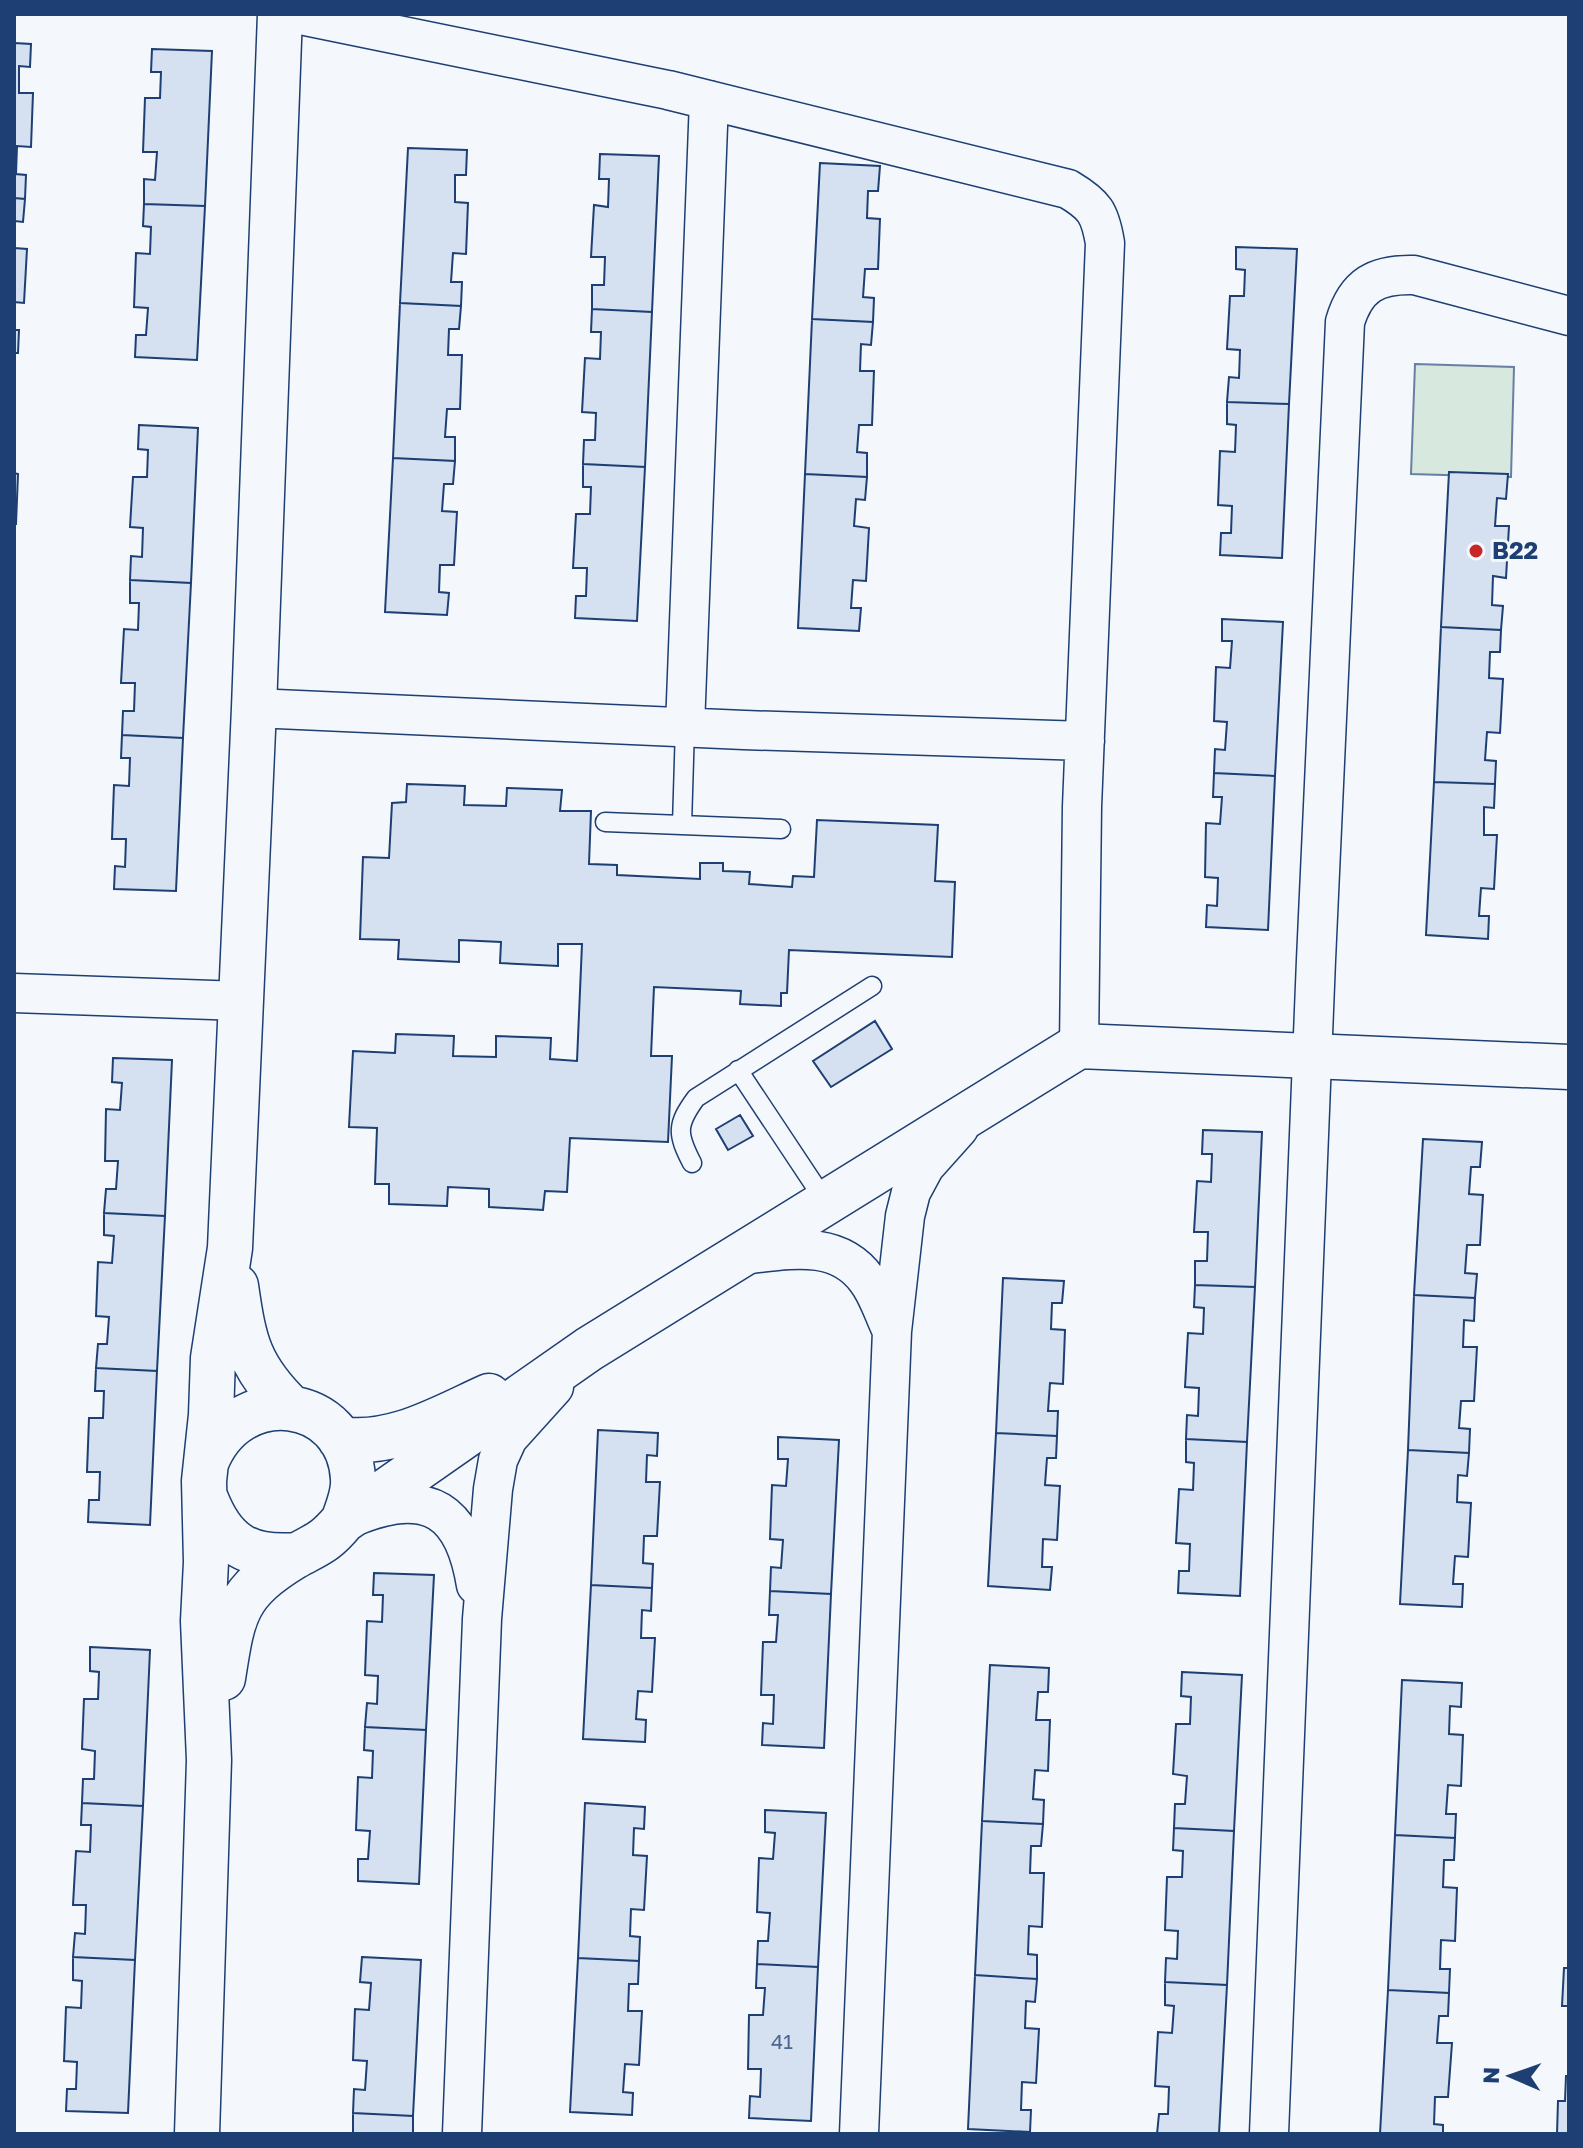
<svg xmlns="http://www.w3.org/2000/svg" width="1583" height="2148" font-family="'Golos Text',sans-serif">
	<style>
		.green { fill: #d7e8df; stroke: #687fa3; stroke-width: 2 }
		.building { fill: #d5e0f0; stroke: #1d3f73; stroke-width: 2 }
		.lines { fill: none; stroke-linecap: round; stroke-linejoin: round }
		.service-casing { stroke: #1d3f73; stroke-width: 21 }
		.minor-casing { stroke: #1d3f73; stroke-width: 41 }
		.tertiary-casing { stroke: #1d3f73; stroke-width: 47 }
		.service { stroke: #f4f7fb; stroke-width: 18 }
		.minor { stroke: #f4f7fb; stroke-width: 38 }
		.tertiary { stroke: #f4f7fb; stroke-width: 44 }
		.poi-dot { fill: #c62828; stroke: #f4f7fb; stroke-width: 3 }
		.labels { text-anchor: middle; stroke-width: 6; stroke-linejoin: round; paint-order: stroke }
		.number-label { font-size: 20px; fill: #4b6792 }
		.poi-label { font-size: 24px; font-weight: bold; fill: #1d3f73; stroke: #f4f7fb; text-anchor: start }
	</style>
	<rect width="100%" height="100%" fill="#f4f7fb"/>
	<path class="green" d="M1415,364L1514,367L1511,477L1411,474Z"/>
	<path class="building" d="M14,43L31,44L30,67L19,66V93H33L31,147L17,146L16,174L26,175L25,199L14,198Z
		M152,49L212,51L205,206L144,204V179L155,180L157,152H143L145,98H160L161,72H151Z
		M408,148L467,150L466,175H455V202L468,203L466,254L453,253L451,282H462L461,306L400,303Z
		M600,154L659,156L652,312L592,309V285H604L605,257H591L594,205L608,207L609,179H599Z
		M820,163L880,166L878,191H868L867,218L880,219L878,269H865L863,297L874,298L873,322L812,319Z
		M14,198L25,199L23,222L15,221L14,234Z
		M144,204L205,206L197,360L135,357L136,335H146L148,308L134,307L136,253L150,254L151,227L143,226Z
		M1236,247L1297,249L1289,404L1227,402L1229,377L1239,378L1240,350L1227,349L1230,296H1244L1245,270L1236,269Z
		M14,248L27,249L24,303L14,302Z
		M400,303L461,306L459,329H449L448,355H462L460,409H447L445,437H455V461L393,458Z
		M592,309L652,312L645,467L583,464L584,440H595L596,413L582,412L585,358L600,359L601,332H591Z
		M812,319L873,322L871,345L861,344L860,371H874L872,425H859L857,452L867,453V477L805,474Z
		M14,330H19L18,353H14Z
		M1227,402L1289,404L1282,558L1220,555L1221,533H1231L1232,506L1218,505L1220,451L1235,452L1236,425L1227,424Z
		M139,425L198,428L191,583L130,580L131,556L142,557L143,528L130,527L133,477H147L148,450L138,449Z
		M393,458L455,461L453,484H444L442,511L457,512L454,565H440L439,592L449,593L447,615L385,612Z
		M583,464L645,467L637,621L575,618L576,596H586L587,568H573L576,514H590L591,487H583Z
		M1449,472L1508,474L1506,499L1497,498L1495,526H1509L1506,578L1493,576L1492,605L1503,606L1501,630L1441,627Z
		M14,473L18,474L16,524H14Z
		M805,474L867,477L865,500L856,499L854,526L869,528L866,581L853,580L851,608H861L859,631L798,628Z
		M130,580L191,583L183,738L122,735L123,711H134L135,683H121L124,629L138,630L139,603H130Z
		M1222,619L1283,622L1275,776L1214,773L1215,749L1225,750L1227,722L1214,721L1216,667L1230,668L1232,641H1222Z
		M1441,627L1501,630L1500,652H1490L1489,678L1503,679L1500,733L1487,732L1485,760L1496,761L1495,784L1434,782Z
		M122,735L183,738L176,891L114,889L115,866L125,867L126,839H112L114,785L129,786L130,758H121Z
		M1214,773L1275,776L1268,930L1206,927L1207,905L1217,906L1218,878L1205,877L1206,823L1220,824L1222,797H1213Z
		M1434,782L1495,784L1494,808L1484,807V835H1497L1494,889L1481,888L1479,916H1489L1488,939L1426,935Z
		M407,784L465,786L464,805L506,806L507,788L562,790L560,811H591L589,864L617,865V875L700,879V863H723V871L750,872L749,884L792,887L793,876L814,877L817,820L938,825L935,881L955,882L952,957L789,950L787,993H781V1006L740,1004L741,991L654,987L651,1056H672L668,1142L570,1138L567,1192L545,1191L543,1210L489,1207V1189L448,1187L447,1206L389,1204V1184H375L377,1128L349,1127L353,1051L395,1053L396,1034L454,1036L453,1056L496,1057V1036L551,1038L550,1059L577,1061L582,944H558V966L500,963L501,942L459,940V962L398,959L399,940L360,939L363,857L389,858L392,803L406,802Z
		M875,1021L892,1049L831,1087L813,1061Z
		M113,1058L172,1060L165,1216L104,1213L106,1189H116L118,1161H105L106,1109L120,1110L122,1083L112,1082Z
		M740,1115L753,1136L728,1150L716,1129Z
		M1203,1130L1262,1132L1255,1287L1195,1285V1261H1207L1208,1232H1194L1197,1181L1211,1182L1212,1154H1202Z
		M1423,1139L1482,1142L1480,1167H1471L1469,1194L1483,1195L1480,1245H1467L1465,1273L1477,1274L1475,1298L1414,1295Z
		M104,1213L165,1216L157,1371L96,1368L98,1344H107L109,1317L96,1316L98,1262L112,1263L114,1236L104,1235Z
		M1003,1278L1064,1281L1062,1303H1052L1051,1329L1065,1330L1063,1384L1050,1383L1048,1411H1058L1057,1436L996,1433Z
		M1195,1285L1255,1287L1247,1442L1186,1439L1187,1415L1198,1416L1199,1388L1185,1387L1188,1333L1203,1334L1204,1308L1194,1307Z
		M1414,1295L1475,1298L1474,1321L1464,1320L1463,1347H1477L1474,1401H1461L1459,1428L1470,1429L1469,1453L1408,1450Z
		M96,1368L157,1371L150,1525L88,1522L89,1500H99L100,1472H87L89,1418H103L104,1391H95Z
		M598,1430L658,1433L657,1456L647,1455L646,1482H660L657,1536H644L643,1563L653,1564L652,1588L591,1585Z
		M996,1433L1057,1436L1056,1458H1047L1045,1485L1060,1486L1057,1540L1043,1539L1042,1567H1052L1050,1590L988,1586Z
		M778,1437L839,1440L831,1594L770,1591L771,1567L781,1568L783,1540L770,1539L772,1485L786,1486L788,1459H778Z
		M1186,1439L1247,1442L1240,1596L1178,1593L1179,1571H1189L1190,1544L1176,1543L1179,1489L1193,1490L1194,1463L1186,1462Z
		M1408,1450L1469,1453L1467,1476L1458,1475L1457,1502L1471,1503L1468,1557L1455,1556L1453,1584H1463L1462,1607L1400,1604Z
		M374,1573L434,1575L426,1730L365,1727L367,1703L377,1704L378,1676L365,1675L367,1621L382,1622L383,1595H373Z
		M591,1585L652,1588L651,1611L642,1610L641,1638H655L652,1692L638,1691L636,1719L646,1720L645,1742L583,1739Z
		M770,1591L831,1594L824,1748L762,1745L763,1723L773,1724L774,1695H761L763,1642H776L778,1615H769Z
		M90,1647L150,1650L143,1806L82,1803L83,1779H94L95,1751L82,1749L84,1699H98L99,1672L90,1671Z
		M990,1665L1049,1668L1048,1692H1038L1036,1720H1050L1048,1771L1035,1770L1033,1799L1044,1800L1043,1824L982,1821Z
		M1182,1672L1242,1675L1234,1831L1174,1828L1175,1804H1185L1187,1776L1173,1774L1176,1724H1190L1191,1697L1181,1696Z
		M1402,1680L1462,1683L1461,1707L1450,1706L1449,1734L1463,1735L1461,1786L1448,1785L1446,1814H1456L1455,1838L1395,1835Z
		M365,1727L426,1730L419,1884L358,1881V1859H368L370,1831L356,1830L358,1777L372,1778L373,1751L364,1750Z
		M82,1803L143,1806L135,1960L73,1957L75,1933L85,1934L86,1905H73L76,1851L90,1852L91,1825H81Z
		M585,1803L645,1807L644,1829L634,1828L633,1855L647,1856L644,1910L631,1909L630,1936L640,1937L639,1961L578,1958Z
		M765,1810L826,1813L818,1967L757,1964L758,1941H768L770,1913L757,1912L759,1858L773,1859L775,1833L765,1832Z
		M982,1821L1043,1824L1041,1846H1031L1030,1873H1044L1042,1927L1029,1926L1028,1954L1037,1955V1979L975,1975Z
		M1174,1828L1234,1831L1227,1985L1165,1982L1166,1958L1177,1959L1178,1931L1165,1930L1167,1877H1182L1183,1851L1173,1850Z
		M1395,1835L1455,1838L1454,1860H1444L1443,1887L1457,1888L1455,1941L1441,1940L1440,1969H1450L1449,1993L1388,1990Z
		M73,1957L135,1960L128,2113L66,2111L67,2089H76L77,2062L64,2061L66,2007L81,2008L82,1981L73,1980Z
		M362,1957L421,1960L413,2116L353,2113L354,2089L365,2090L367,2061L353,2060L355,2009L369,2010L371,1983L360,1982Z
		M578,1958L639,1961L638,1984H629L628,2011H642L639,2065L625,2064L623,2092L633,2093L632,2115L570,2112Z
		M757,1964L818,1967L811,2121L749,2118L750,2096L760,2097L761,2069H748L749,2015H763L765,1988H756Z
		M1564,1968H1569V2006H1562Z
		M975,1975L1037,1979L1035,2002L1026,2001L1025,2028L1039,2029L1036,2083L1022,2082L1021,2110H1031L1030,2132L968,2129Z
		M1165,1982L1227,1985L1219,2134H1157L1159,2114H1168L1169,2087L1155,2086L1158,2032L1172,2033L1174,2006L1165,2005Z
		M1388,1990L1449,1993L1448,2016H1439L1437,2043H1452L1448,2097H1435L1434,2124L1443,2125V2134H1380Z
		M1566,2076H1569V2134H1557L1558,2101H1565Z
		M353,2113L413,2116V2134H353Z"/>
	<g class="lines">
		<defs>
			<path id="service" d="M605,822L781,829
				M682,825L685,727
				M738,1070L825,1201
				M692,1163C677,1134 676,1125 696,1098L872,986"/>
			<path id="minor" d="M295,14L668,90L1068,189C1095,205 1100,213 1105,243L1082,807L1079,1046
				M254,708L744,730L1085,741
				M685,727L709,100
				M14,993L241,1001
				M740,1255C784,1251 836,1237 867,1280C878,1294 884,1315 892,1331
				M358,1515C429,1487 464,1511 476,1585
				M462,2134L482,1619L493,1489L498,1460L508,1438L554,1387
				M859,2134L892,1331L905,1216L911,1192L925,1166L959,1128
				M1269,2134L1316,960L1345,322C1356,285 1376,274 1414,275L1569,316"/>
			<path id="tertiary" d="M236,1286C244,1342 249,1367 291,1408
				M340,1439C393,1447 442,1417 489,1396
				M206,1463C238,1380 349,1395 353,1479C354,1493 348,1508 343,1521
				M206,1499C224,1545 249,1559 297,1555
				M223,1678C233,1614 235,1593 294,1557C317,1544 325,1543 343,1521L589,1349L1079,1046L1569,1067
				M197,2134L209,1760L203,1621L206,1562L204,1481L211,1415L213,1358L230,1248L254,708L280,14"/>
		</defs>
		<use href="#service" class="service-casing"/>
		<use href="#minor" class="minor-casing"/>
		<use href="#tertiary" class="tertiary-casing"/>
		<use href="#service" class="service"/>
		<use href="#minor" class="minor"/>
		<use href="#tertiary" class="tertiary"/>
	</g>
	<circle class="poi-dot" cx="1476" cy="551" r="8"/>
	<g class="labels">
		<g class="number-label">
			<text x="782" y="2049">41</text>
		</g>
		<g class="poi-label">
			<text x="1492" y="559">B22</text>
		</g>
	</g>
	<rect width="1583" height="2148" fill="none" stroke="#1d3f73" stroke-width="32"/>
	<g transform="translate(1511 2076) rotate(272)" stroke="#f4f7fb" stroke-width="6" paint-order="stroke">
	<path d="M0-6L14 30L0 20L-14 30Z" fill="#1d3f73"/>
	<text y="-12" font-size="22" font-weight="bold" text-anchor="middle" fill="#1d3f73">N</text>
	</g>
</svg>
